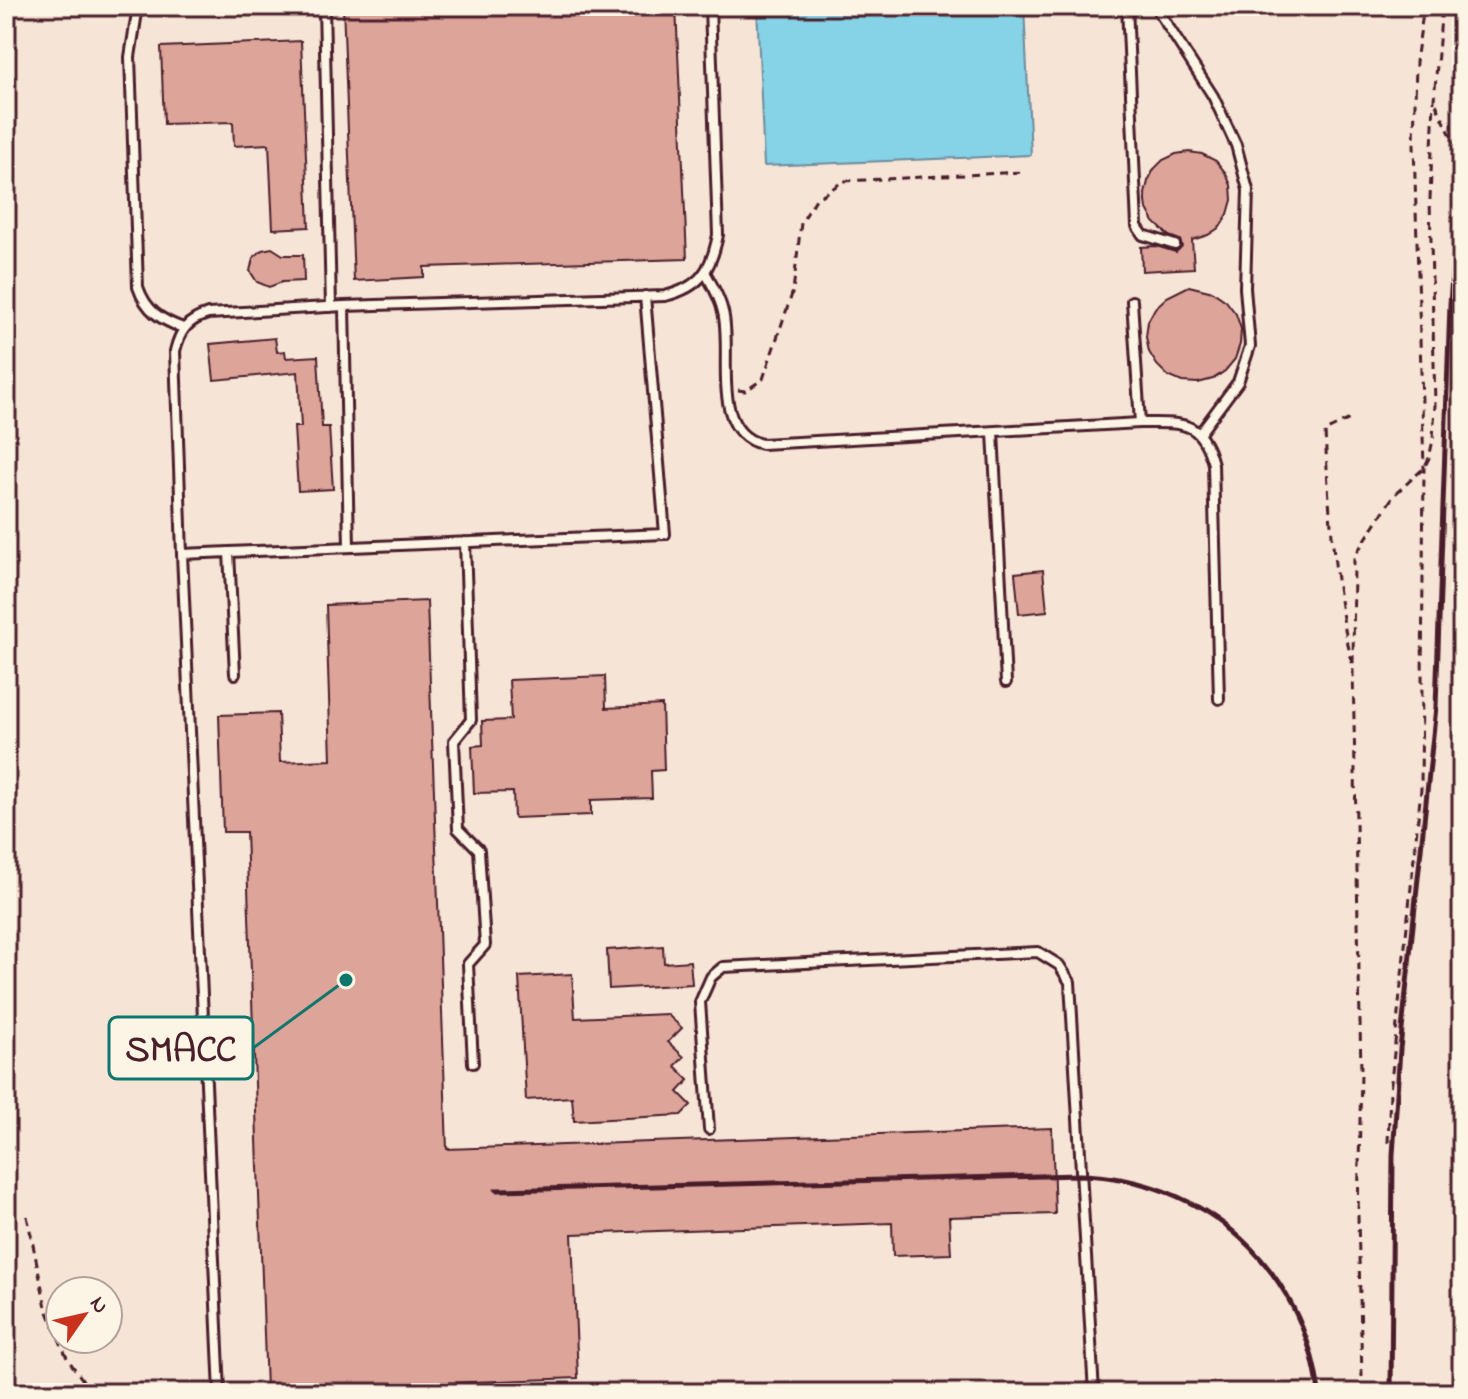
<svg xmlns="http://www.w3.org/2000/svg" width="1468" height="1399" font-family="'Indie Flower',sans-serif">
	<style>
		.water { fill: #86d2e6; stroke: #6e8a9b; stroke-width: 2 }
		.building { fill: #dda49a; stroke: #4a1f2b; stroke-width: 2 }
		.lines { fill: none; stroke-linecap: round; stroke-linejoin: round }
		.service-casing { stroke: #4a1f2b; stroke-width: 14 }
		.path { stroke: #4a1f2b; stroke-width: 3; stroke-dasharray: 8 6; stroke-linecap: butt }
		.service { stroke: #fcf5e5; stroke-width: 8 }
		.rail { stroke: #4a1f2b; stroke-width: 5 }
		.leader { fill: none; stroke: #0f766e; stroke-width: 3 }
		.callout-dot { fill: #0f766e; stroke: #fcf5e5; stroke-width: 3 }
		.callout { fill: #fcf5e5; stroke: #0f766e; stroke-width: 3 }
		.callout-label { font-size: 38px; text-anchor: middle; font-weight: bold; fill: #4a1f2b }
	</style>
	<rect width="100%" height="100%" fill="#f6e5d6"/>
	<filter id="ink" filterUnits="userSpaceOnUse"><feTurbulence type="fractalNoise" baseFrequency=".0125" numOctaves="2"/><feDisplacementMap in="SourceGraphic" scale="16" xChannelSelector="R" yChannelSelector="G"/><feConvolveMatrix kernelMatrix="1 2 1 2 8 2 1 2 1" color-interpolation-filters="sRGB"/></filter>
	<g filter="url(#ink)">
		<path class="water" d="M757,6H1024L1031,155L764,166Z"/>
		<path class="building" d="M343,6H676L687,259L424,267V277L354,281Z
			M301,41L309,227L273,229L269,144L234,146L233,122L164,124L161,47Z
			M1189,152L1202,154L1216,161L1225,172L1231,185L1232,200L1228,214L1220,227L1208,235L1192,240L1194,268L1142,271L1141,247L1156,246L1176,252L1182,246L1180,240L1169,236L1154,222L1147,209L1145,194L1148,181L1154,169L1163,160L1176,154Z
			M272,248L283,255H303L304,281L282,282L269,287L257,282L250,271L253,258L262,250Z
			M1189,286L1213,292L1226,301L1236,314L1241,329L1240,344L1235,359L1225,371L1213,379L1198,383L1182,382L1168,376L1157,365L1149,352L1146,337L1148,321L1155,308L1167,297Z
			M275,338L277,352L285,351L286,358L318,356L322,427H329L333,489L298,491L294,427H301L298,372L214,380L210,344Z
			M1043,570L1047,611L1019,614L1015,573Z
			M427,601L447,1149L1052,1128L1055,1214L949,1217L951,1254L893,1256L892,1223L572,1234L578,1378L266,1390L246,832H223L219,715L278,713L280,762L331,760L326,605Z
			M605,676L606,708L662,705L664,770L651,771L652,798L591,800V815L514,818L513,792L474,793L472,746L483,745L482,721L511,720L509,680Z
			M663,946L664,963L690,961L692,984L609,989L607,950Z
			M572,974L575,1018L667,1014L682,1028L668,1042L684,1057L675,1066L689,1080L678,1092L691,1105L681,1115L574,1121L572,1097L526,1100L519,977Z"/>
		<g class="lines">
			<defs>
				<path id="service" d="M138,6L130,57L138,287C146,311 161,320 183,328
					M324,6L331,307
					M1127,6L1137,226L1143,235L1175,245
					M1155,6L1213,96L1236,145L1248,190L1245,288L1250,346L1238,382L1200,433
					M705,272C712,285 720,297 723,312C733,350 709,433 762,444L1140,423C1182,423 1201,419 1213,464L1219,699
					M1132,301L1140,423
					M344,306L349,547
					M993,432L1006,682
					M465,542L471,720L454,741L458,829L479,850L485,945L468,964L473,1063
					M229,552L235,674
					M182,554L665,534L645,296
					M709,1129L700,1002L711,977L723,967L1038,952L1059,965L1070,982L1094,1393
					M220,1393L182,554L175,351C180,330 188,320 208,314L344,306L665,296C701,287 711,270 718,235L710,6"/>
			</defs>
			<use href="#service" class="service-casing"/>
			<path class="path" d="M1436,104L1454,142L1462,151
				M738,390L745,391L763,379L793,291L801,223L816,199L844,181L1023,172
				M1352,663C1334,584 1329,512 1325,431L1352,418
				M1388,1143L1390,1092L1421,789L1424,468L1414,145L1416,62L1424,6
				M27,1216L46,1307L67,1358L92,1393
				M1362,1377L1358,1216L1361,1072L1353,671L1354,557L1394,495L1424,468L1429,458L1433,440L1435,405L1430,199L1434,100L1442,6"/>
			<use href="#service" class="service"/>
			<path class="rail" d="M496,1190L1080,1175C1206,1178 1303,1268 1319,1393
				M1391,1393L1393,1155L1400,1049L1436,707L1450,304L1454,248L1462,208"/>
		</g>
	</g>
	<path class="leader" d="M346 980L253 1048"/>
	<circle class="callout-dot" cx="346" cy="980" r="8"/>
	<rect class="callout" x="109" y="1017" width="144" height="62" rx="8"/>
	<g class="callout-label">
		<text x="181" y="1061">SMACC</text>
	</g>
	<rect width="1468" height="1399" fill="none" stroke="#fcf5e5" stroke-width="32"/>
	<rect x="16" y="16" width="1436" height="1367" fill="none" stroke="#4a1f2b" stroke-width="3" filter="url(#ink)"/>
	<g transform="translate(84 1315) rotate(56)"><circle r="38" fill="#fcf5e5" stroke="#b59f9b" stroke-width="2"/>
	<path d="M0-6L14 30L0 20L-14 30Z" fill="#c8321e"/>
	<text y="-12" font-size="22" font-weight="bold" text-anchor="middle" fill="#4a1f2b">N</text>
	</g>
</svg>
